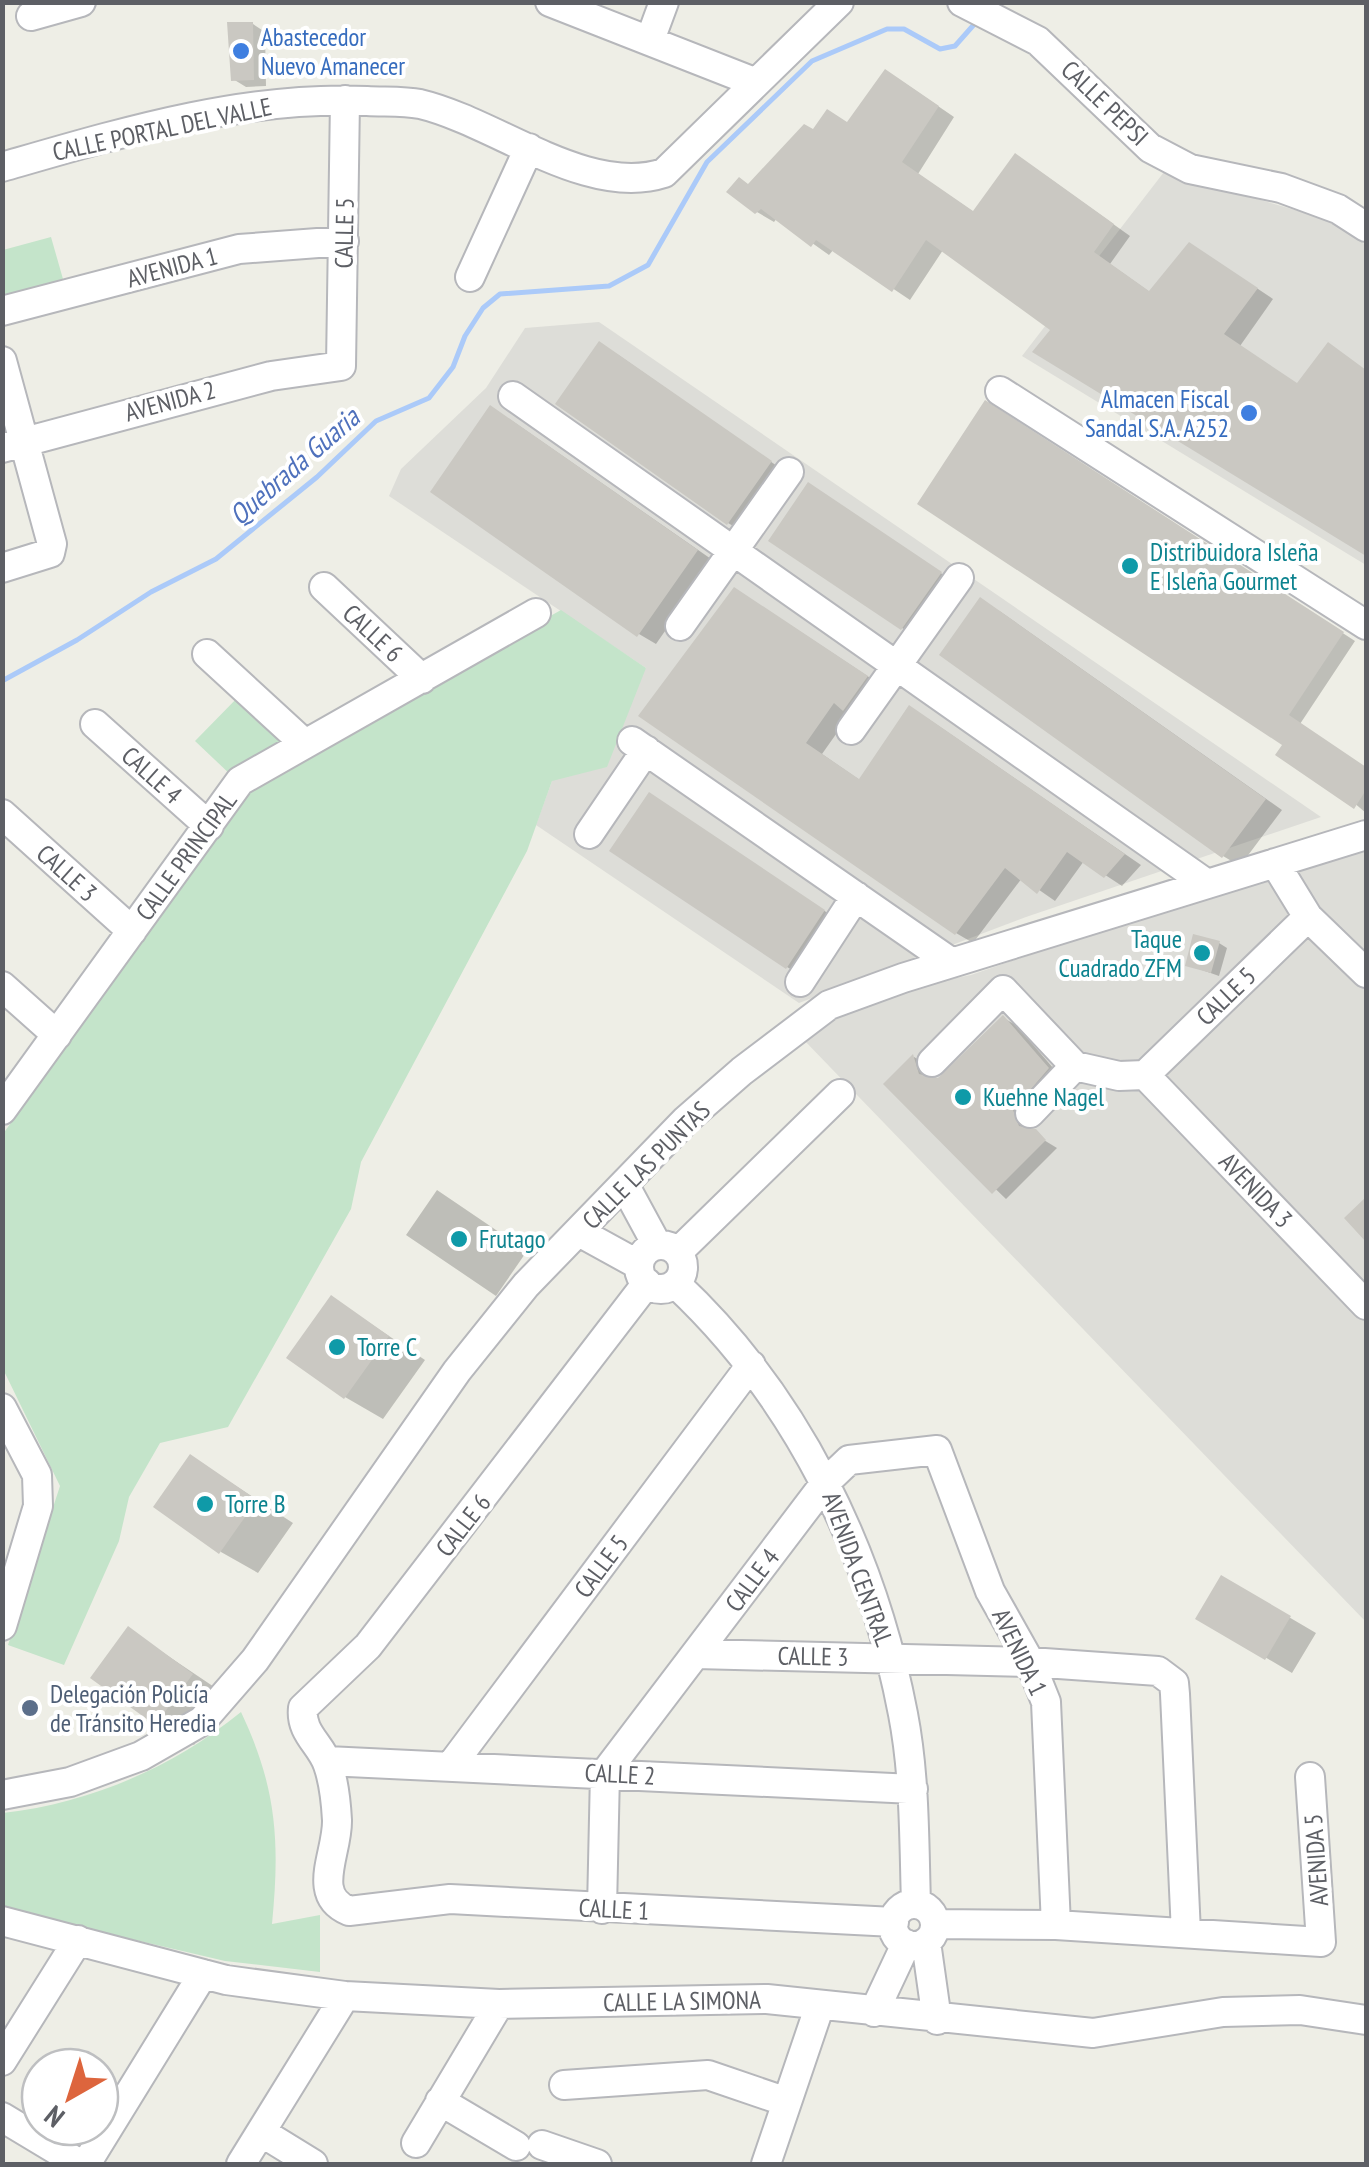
<svg xmlns="http://www.w3.org/2000/svg" width="1369" height="2167" font-family="'PT Sans Narrow',sans-serif">
	<style>
		.industrial { fill: #ddddd8 }
		.green { fill: #c4e4ca }
		.shadow { fill: #0003 }
		.lines { fill: none; stroke-linecap: round; stroke-linejoin: round }
		.stream { stroke: #abcaf9; stroke-width: 5 }
		.building { fill: #cac8c2 }
		.minor-casing { stroke: #b6b7bb; stroke-width: 32 }
		.minor { stroke: #fff; stroke-width: 28 }
		.shop-dot { fill: #3f7fe0; stroke: #fff; stroke-width: 4 }
		.culture-dot { fill: #0f9aa8; stroke: #fff; stroke-width: 4 }
		.service-dot { fill: #5c6f8a; stroke: #fff; stroke-width: 4 }
		.labels { text-anchor: middle; stroke-width: 8; stroke-linejoin: round; paint-order: stroke }
		.shop-label { font-size: 25px; fill: #366cbe; stroke: #fff; text-anchor: start }
		.street-label { font-size: 25px; fill: #5d5f65; stroke: #fff }
		.culture-label { font-size: 25px; fill: #0d838f; stroke: #fff; text-anchor: start }
		.service-label { font-size: 25px; fill: #4e5e75; stroke: #fff; text-anchor: start }
		.water-label { font-size: 28px; font-style: italic; fill: #4f71bc; stroke: #fff }
	</style>
	<rect width="100%" height="100%" fill="#eeeee6"/>
	<path class="industrial" d="M1164,172L1330,220L1366,245V565L1022,356Z
		M599,322L1321,817L1026,917L799,1003L536,825L552,781L646,668L389,496L401,469L486,388L525,328Z
		M1366,847V1622L802,1038L839,1012L912,987L971,975L1253,878Z"/>
	<path class="green" d="M51,237L65,286L3,303V250Z
		M561,610L646,668L607,767L552,781L527,851L361,1162L351,1209L228,1427L160,1443L129,1497L119,1541L64,1665L8,1645L60,1486L3,1369V1134L250,784Z
		M242,693L294,742L233,777L195,741Z
		M241,1712C277,1788 280,1842 272,1924L320,1915V1972L225,1961L3,1909V1813C90,1803 172,1768 241,1712Z"/>
	<path class="shadow" d="M253,24L265,32L266,86L246,87L233,79Z
		M903,82L954,117L918,174L975,213L1032,166L1130,236L1110,264L1151,293L1207,255L1273,299L1240,346L1298,385L1346,356L1366,371V553L1035,351L1054,329L943,250L910,300L834,249L829,255L777,218L774,222L757,212L749,186L814,132L849,125Z
		M617,354L787,473L745,533L728,523Z
		M998,410L1355,641L1300,724L1366,768V813L1285,744Z
		M508,418L714,561L656,644L639,634Z
		M825,495L957,584L919,638L902,628Z
		M752,600L884,687L851,713L822,754L861,781L927,718L1141,865L1122,886L1084,861L1055,901L1022,878L973,943L956,933L642,715Z
		M998,610L1282,810L1240,866L1223,856Z
		M667,805L841,922L804,977L787,967Z
		M1219,943L1227,948L1219,976L1188,965Z
		M1003,1018L1016,1025L1060,1076L1024,1118L1029,1131L1057,1148L1006,1199L886,1084L914,1057L926,1064L930,1079L938,1081Z
		M437,1190L527,1251L496,1296L406,1235Z
		M332,1298L425,1360L383,1419L345,1397Z
		M191,1457L293,1523L258,1573L221,1552Z
		M1222,1578L1316,1633L1292,1673L1199,1618Z
		M128,1629L229,1697L194,1745L93,1677Z"/>
	<g class="lines">
		<path class="stream" d="M2,681L77,640L151,592L216,559L317,477L376,421L429,398L453,367L465,336L483,308L500,294L609,286L648,265L707,162L812,61L887,29H904L940,49L955,46L978,20"/>
	</g>
	<path class="building" d="M227,22H253L254,80L231,81Z
		M885,69L939,106L902,162L973,211L1015,153L1114,224L1094,252L1149,291L1189,242L1258,288L1224,334L1297,383L1328,342L1366,370V556L1032,352L1050,330L926,240L892,292L816,240L811,247L761,209L755,214L726,192L739,177L748,184L804,124L813,129L827,109L847,122Z
		M599,341L772,461L727,525L555,404Z
		M985,400L1344,632L1289,715L1366,767V790L1354,809L1275,755L1282,745L917,504Z
		M490,405L698,550L637,637L430,492Z
		M808,482L942,572L901,630L768,541Z
		M734,587L868,676L843,711L834,703L806,743L859,779L909,705L1125,854L1104,878L1067,852L1037,894L1005,868L955,935L638,716Z
		M980,597L1266,799L1222,858L939,655Z
		M649,792L825,910L786,969L609,851Z
		M1193,934L1220,941L1211,973L1185,966Z
		M1003,1015L1049,1068L1013,1110L1019,1126L1036,1129L1046,1140L992,1194L883,1084L913,1054L919,1074L938,1078Z
		M1366,1197V1242L1344,1218Z
		M331,1295L389,1336L344,1399L286,1358Z
		M190,1454L257,1500L219,1554L153,1507Z
		M1221,1575L1291,1616L1265,1660L1195,1619Z
		M128,1626L193,1674L155,1725L90,1678Z"/>
	<g class="lines">
		<defs>
			<path id="minor" d="M550,2L754,82
				M962,2L1038,41L1150,148L1190,169L1281,188L1338,209L1366,227
				M31,16L81,2
				M650,40L664,2
				M2,167C120,133 244,95 367,101C384,102 404,101 420,104C496,122 587,198 664,173L839,2
				M470,277L529,148
				M2,311L239,249L344,241
				M2,361L52,544L50,553L2,568
				M1000,391L1366,625
				M513,396L1207,884
				M2,448L271,376L341,366L345,100
				M324,587L422,679
				M680,626L789,472
				M207,654L305,744
				M95,724L209,826
				M851,730L959,578
				M632,741L952,963
				M2,814L132,931
				M589,834L646,750
				M1275,863L1308,917L1366,973
				M800,982L856,896
				M2,986L57,1035
				M932,1062L1003,990L1075,1066
				M1145,1075L1366,1305
				M1145,1075L1308,917
				M2,1110L240,781L536,613
				M1030,1113L1075,1066L1119,1076L1145,1075
				M625,1186L657,1245
				M579,1232L639,1265
				M639 1267a22 22 0 1 1 44 0a22 22 0 1 1-44 0Z
				M678,1252L840,1094
				M647,1283L368,1646L303,1708C300,1733 321,1744 328,1765C334,1782 336,1802 337,1820C338,1853 310,1895 349,1911L450,1899L894,1922
				M676,1284C797,1397 872,1552 903,1714C915,1776 914,1840 916,1904
				M2,1408L37,1475L38,1506L2,1626
				M696,1654L1030,1662L1158,1671L1174,1683L1175,1694L1186,1933
				M327,1761L913,1789
				M450,1767L751,1365
				M605,1773L826,1482L849,1460L937,1450L990,1591L1030,1662L1046,1702L1056,1925
				M2,1795L70,1782L141,1756L202,1721L255,1660L457,1371L526,1285L686,1120L742,1071L829,1005L903,978L1366,835
				M893 1925a21 21 0 1 1 42 0a21 21 0 1 1-42 0Z
				M602,1909L605,1773
				M2,1921L226,1980L345,1996L499,2004L767,1999L1093,2033L1223,2012L1300,2010L1366,2020
				M935,1924L1056,1925L1321,1942L1310,1777
				M926,1942L937,2020
				M874,2012L906,1944
				M2,2061L78,1940
				M564,2085L708,2075L787,2102
				M440,2101L516,2146
				M2,2117L80,2164
				M261,2132L313,2164
				M416,2143L499,2004
				M542,2145L597,2164
				M86,2164L203,1974
				M241,2164L345,1996
				M766,2164L820,2005"/>
		</defs>
		<use href="#minor" class="minor-casing"/>
		<use href="#minor" class="minor"/>
	</g>
	<g class="shop-dot">
		<circle cx="241" cy="51" r="10"/>
		<circle cx="1249" cy="413" r="10"/>
	</g>
	<g class="culture-dot">
		<circle cx="1130" cy="566" r="10"/>
		<circle cx="1202" cy="953" r="10"/>
		<circle cx="963" cy="1097" r="10"/>
		<circle cx="459" cy="1239" r="10"/>
		<circle cx="337" cy="1347" r="10"/>
		<circle cx="205" cy="1504" r="10"/>
	</g>
	<circle class="service-dot" cx="30" cy="1708" r="10"/>
	<g class="labels">
		<g class="shop-label">
			<text x="261" y="46">Abastecedor<tspan x="261" dy="29">Nuevo Amanecer</tspan></text>
			<text x="1229" y="408" text-anchor="end">Almacen Fiscal<tspan x="1229" dy="29">Sandal S.A. A252</tspan></text>
		</g>
		<g class="street-label">
			<text transform="translate(1105 103) rotate(44)" y="9">CALLE PEPSI</text>
			<text transform="translate(162 129) rotate(-12)" y="9">CALLE PORTAL DEL VALLE</text>
			<text transform="translate(344 233) rotate(-89)" y="9">CALLE 5</text>
			<text transform="translate(172 267) rotate(-15)" y="9">AVENIDA 1</text>
			<text transform="translate(170 401) rotate(-15)" y="9">AVENIDA 2</text>
			<text transform="translate(373 633) rotate(43)" y="9">CALLE 6</text>
			<text transform="translate(152 775) rotate(42)" y="9">CALLE 4</text>
			<text transform="translate(186 856) rotate(-54)" y="9">CALLE PRINCIPAL</text>
			<text transform="translate(67 873) rotate(42)" y="9">CALLE 3</text>
			<text transform="translate(1226 996) rotate(-44)" y="9">CALLE 5</text>
			<text transform="translate(646 1165) rotate(-45)" y="9">CALLE LAS PUNTAS</text>
			<text transform="translate(1256 1190) rotate(46)" y="9">AVENIDA 3</text>
			<text transform="translate(463 1525) rotate(-52)" y="9">CALLE 6</text>
			<text transform="translate(601 1566) rotate(-53)" y="9">CALLE 5</text>
			<text transform="translate(858 1569) rotate(70)" y="9">AVENIDA CENTRAL</text>
			<text transform="translate(752 1580) rotate(-53)" y="9">CALLE 4</text>
			<text transform="translate(1020 1652) rotate(64)" y="9">AVENIDA 1</text>
			<text transform="translate(813 1656) rotate(1)" y="9">CALLE 3</text>
			<text transform="translate(620 1774) rotate(3)" y="9">CALLE 2</text>
			<text transform="translate(1316 1860) rotate(-94)" y="9">AVENIDA 5</text>
			<text transform="translate(614 1909) rotate(3)" y="9">CALLE 1</text>
			<text transform="translate(682 2001) rotate(-1)" y="9">CALLE LA SIMONA</text>
		</g>
		<g class="culture-label">
			<text x="1150" y="561">Distribuidora Isleña<tspan x="1150" dy="29">E Isleña Gourmet</tspan></text>
			<text x="1182" y="948" text-anchor="end">Taque<tspan x="1182" dy="29">Cuadrado ZFM</tspan></text>
			<text x="983" y="1106">Kuehne Nagel</text>
			<text x="479" y="1248">Frutago</text>
			<text x="357" y="1356">Torre C</text>
			<text x="225" y="1513">Torre B</text>
		</g>
		<g class="service-label">
			<text x="50" y="1703">Delegación Policía<tspan x="50" dy="29">de Tránsito Heredia</tspan></text>
		</g>
		<g class="water-label">
			<text transform="translate(294 466) rotate(-41)" y="10">Quebrada Guaria</text>
		</g>
	</g>
	<rect width="1369" height="2167" fill="none" stroke="#5d5f65" stroke-width="10"/>
	<g transform="translate(70 2097) rotate(219)"><circle r="48" fill="#ffffff" stroke="#bebfc1" stroke-width="2.5"/>
	<path d="M0-8L18 38L0 25L-18 38Z" fill="#dd653d"/>
	<text y="-15" font-size="28" font-weight="bold" text-anchor="middle" fill="#5d5f65">N</text>
	</g>
</svg>
